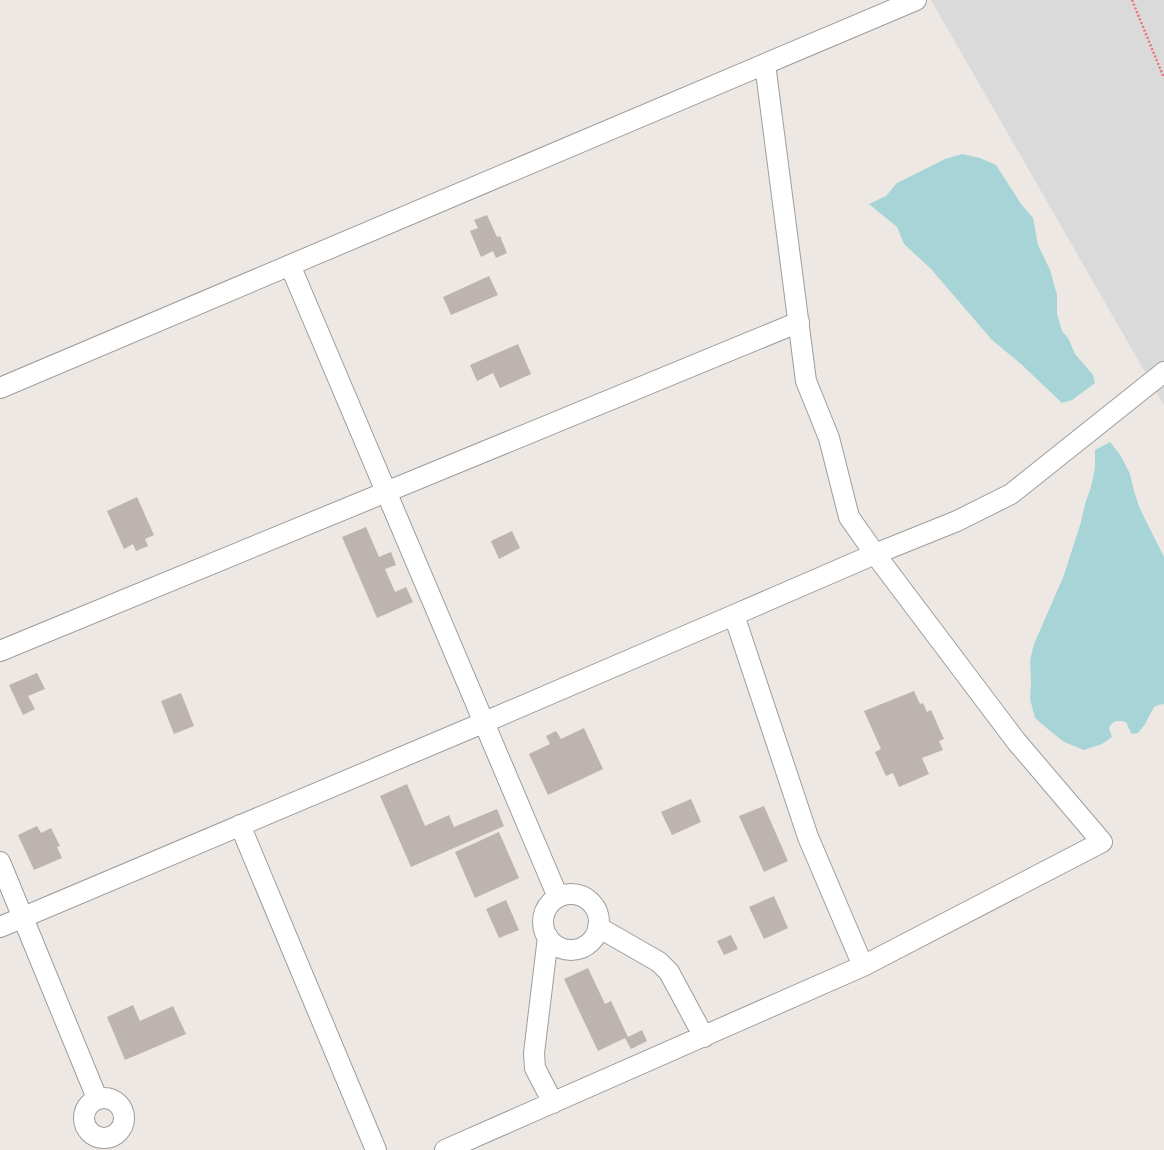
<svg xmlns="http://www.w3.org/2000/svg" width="1164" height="1150" font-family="Karla,sans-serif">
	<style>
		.residential { fill: #dadada }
		.water { fill: #a7d5d7 }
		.building { fill: #bdb3b0 }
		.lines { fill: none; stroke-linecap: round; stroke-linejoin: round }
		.street-casing { stroke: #9d9d9d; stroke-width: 22 }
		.path { stroke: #ee737b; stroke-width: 2.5; stroke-dasharray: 2 2; stroke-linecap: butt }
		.street { stroke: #fff; stroke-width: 20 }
	</style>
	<rect width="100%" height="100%" fill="#ede8e3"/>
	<path class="residential" d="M931,0H1164V405Z"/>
	<path class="water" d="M962,154L980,158L996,165L1021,204L1033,218L1038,245L1050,270L1057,295V314L1062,331L1068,338L1075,354L1093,375L1095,383L1072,400L1062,403L1021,364L992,340L931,269L904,244L897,227L869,204L886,196L897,183L945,159Z
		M1110,442L1121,456L1130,474L1134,491L1140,509L1164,557V704L1158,705L1154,707L1145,724L1138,733L1133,734L1131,733L1126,722C1118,720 1113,720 1109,728L1112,737L1102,744L1084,750L1064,742L1049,730L1035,718L1030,699L1031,681L1030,661L1034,644L1064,575L1081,522L1085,504L1091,487L1095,468V450Z"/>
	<path class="building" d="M487,215L497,237L500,236L507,253L496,258L493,251L481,257L470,231L478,228L474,220Z
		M489,276L498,295L451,315L443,297Z
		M518,344L531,374L500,388L493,373L477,381L470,365Z
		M137,497L154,535L145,539L148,546L136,551L133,544L124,549L107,511Z
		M366,527L379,557L391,552L396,565L385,569L395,592L406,587L413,602L377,618L342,537Z
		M512,531L520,548L499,559L491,541Z
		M37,673L45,689L28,696L35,709L23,715L9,685Z
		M914,691L920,704L923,703L927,712L931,710L944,739L939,741L943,750L922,758L929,774L899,787L893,773L886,776L875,752L881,749L864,711Z
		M181,693L194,726L174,734L161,701Z
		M584,728L603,769L548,795L529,754L550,744L546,736L556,731L561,739Z
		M407,784L425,826L449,815L454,827L497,809L504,826L411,867L380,796Z
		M691,799L701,822L672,835L661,812Z
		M764,806L788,861L764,872L739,816Z
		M37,826L41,833L51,828L60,846L57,847L62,858L34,870L18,835Z
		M499,832L519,878L475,898L455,852Z
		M774,896L788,928L764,939L749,907Z
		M506,900L519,930L499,938L486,909Z
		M731,935L738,949L724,955L717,941Z
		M588,968L605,1004L611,1001L628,1037L642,1030L647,1041L631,1049L625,1038L598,1051L564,979Z
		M133,1005L140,1021L173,1006L186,1034L125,1060L107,1017Z"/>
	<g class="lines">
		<defs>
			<path id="street" d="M290,265L558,897
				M0,388L916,0
				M734,615L808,837L863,966
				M0,651L799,322
				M240,825L376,1150
				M0,862L97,1098
				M543 922a28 28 0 1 1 56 0a28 28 0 1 1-56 0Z
				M0,927L485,722L734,615L875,554L957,521L1011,494L1164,372
				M598,927L659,962L669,972L704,1037
				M548,937L534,1053L535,1068L553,1103
				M84 1118a20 20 0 1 1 40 0a20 20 0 1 1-40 0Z
				M445,1150L863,966L1102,842L1016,741L875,554L849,517L829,438L806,381L765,64"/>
		</defs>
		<use href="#street" class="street-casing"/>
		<path class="path" d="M1132,0L1164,78"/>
		<use href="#street" class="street"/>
	</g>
</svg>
